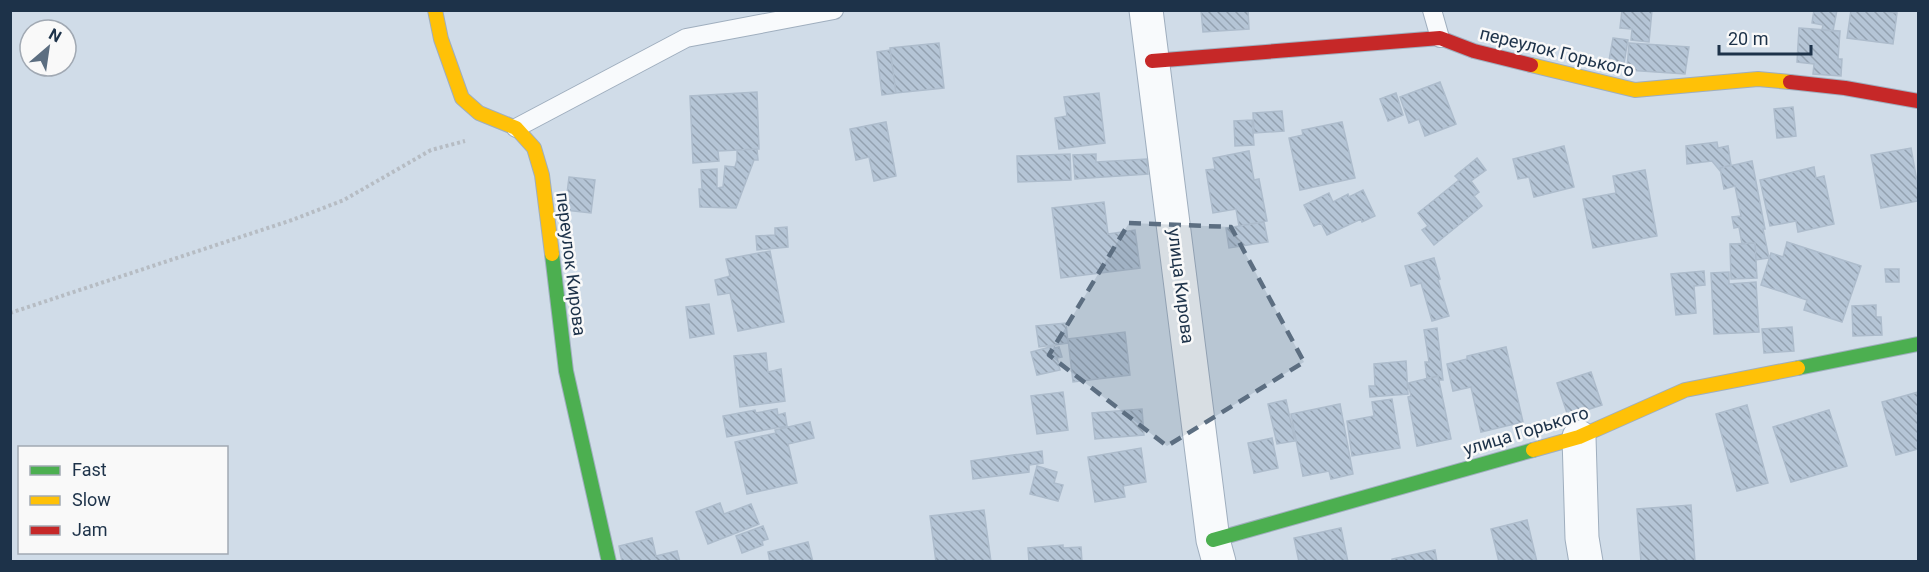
<svg xmlns="http://www.w3.org/2000/svg" width="1929" height="572" font-family="Roboto,sans-serif">
	<style>
		.building { fill: url(#building-back-hatch); stroke: #adbccc; stroke-width: 1.5 }
		.lines { fill: none; stroke-linecap: round; stroke-linejoin: round }
		.lane-casing { stroke: #9faebe; stroke-width: 20 }
		.street-casing { stroke: #9faebe; stroke-width: 35 }
		.fast-casing { stroke: #9faebe; stroke-width: 16 }
		.slow-casing { stroke: #9faebe; stroke-width: 16 }
		.jam-casing { stroke: #9faebe; stroke-width: 16 }
		.path { stroke: #b6bcc3; stroke-width: 4; stroke-dasharray: 3 3; stroke-linecap: butt }
		.lane { stroke: #f8fafc; stroke-width: 18 }
		.street { stroke: #f8fafc; stroke-width: 33 }
		.fast { stroke: #4caf50; stroke-width: 14 }
		.slow { stroke: #ffc107; stroke-width: 14 }
		.jam { stroke: #c62828; stroke-width: 14 }
		.marked { fill: #5c6e81; fill-opacity: 0.2; stroke: #5c6e81; stroke-width: 4.5; stroke-dasharray: 12 8; stroke-linejoin: round }
		.labels { text-anchor: middle; stroke-width: 5; stroke-linejoin: round; paint-order: stroke }
		.street-label { font-size: 18px; fill: #1d3249; stroke: #f9f9f9 }
	</style>
	<defs>
		<pattern id="building-back-hatch" width="6" height="6" patternUnits="userSpaceOnUse" patternTransform="scale(1.5)"><rect width="6" height="6" fill="#b5c5d6"/><path d="M-1 5l2 2M0 0l6 6M5-1l2 2" fill="none" stroke="#93a1b0"/></pattern>
	</defs>
	<rect width="100%" height="100%" fill="#d0dce8"/>
	<path class="building" d="M1201,10H1248L1249,29L1203,32Z
		M1622,10H1652L1649,42L1631,40L1632,29L1620,28Z
		M1814,10H1837L1833,31L1822,30L1823,25L1812,23Z
		M1851,10H1874L1897,13L1893,44L1847,38Z
		M1799,28L1840,31L1838,59H1842L1841,76L1813,74L1814,64L1797,62Z
		M1613,38L1628,40L1623,69L1608,66Z
		M939,43L944,88L896,93L890,48Z
		M1629,43L1689,47L1685,74L1627,70Z
		M890,50L896,93L882,95L877,52Z
		M1440,82L1456,124L1425,136L1419,119L1409,123L1400,97Z
		M757,92L759,149L718,151L719,161L693,163L690,96Z
		M1099,93L1105,143L1059,149L1055,118L1067,116L1064,97Z
		M1396,93L1403,115L1388,121L1380,99Z
		M1793,107L1796,136L1777,138L1774,109Z
		M1282,111L1284,131L1254,133L1253,113Z
		M1252,120L1254,145L1235,146L1234,121Z
		M886,122L896,176L874,181L869,157L856,160L850,129Z
		M1342,122L1355,178L1300,190L1289,138L1303,135L1302,130Z
		M1717,142L1718,148L1728,146L1731,165L1720,168L1721,172L1712,161L1687,164L1686,146Z
		M1564,146L1574,187L1534,197L1529,177L1518,179L1513,159Z
		M1911,148L1918,187V201L1881,208L1871,155Z
		M757,149L758,160H754L736,208L700,207L699,189H702L701,170L717,169V188L723,187L725,166L735,167L737,160V150Z
		M1249,151L1254,180L1259,179L1267,221L1239,226L1236,209L1213,213L1206,170L1215,169L1213,158Z
		M1070,154L1071,180L1018,182L1017,156Z
		M1096,154V162L1147,159L1148,174L1075,179L1073,155Z
		M1477,158L1486,170L1471,181L1479,192L1474,196L1482,206L1434,245L1422,230L1428,226L1418,213L1459,180L1455,176Z
		M1752,161L1765,229H1763L1769,258L1756,260L1755,243L1742,244L1739,227L1734,228L1732,217L1741,216L1735,186L1724,189L1720,168Z
		M1814,167L1816,178L1824,176L1834,224L1798,232L1796,221L1770,226L1760,180Z
		M1645,170L1657,236L1593,248L1583,199L1616,193L1613,176Z
		M569,177L595,180L591,213L565,210Z
		M1363,190L1375,216L1362,222L1361,219L1327,235L1321,223L1314,226L1304,205L1329,193L1333,202L1348,194L1349,197Z
		M1104,202L1108,234L1135,230L1140,268L1061,278L1052,208Z
		M1264,222L1268,242L1229,248L1226,228Z
		M787,227L788,247L757,250L756,236L775,235V228Z
		M1787,242L1861,266L1842,322L1804,310L1807,300L1761,285L1771,253L1783,257Z
		M1755,243L1757,278L1731,279L1730,244Z
		M770,251L784,322L738,331L730,293L718,295L715,280L730,276L726,259Z
		M1434,258L1440,279L1438,280L1449,316L1432,321L1421,283L1411,286L1405,266Z
		M1885,269H1899V282H1886Z
		M1704,271L1705,285L1694,286L1696,313L1676,315L1671,274Z
		M1729,272V284L1756,282L1759,332L1714,334L1711,273Z
		M709,304L714,334L690,338L686,307Z
		M1876,305V317H1881L1882,335L1853,336L1852,306Z
		M1066,323L1068,343L1039,347L1036,326Z
		M1792,327L1794,351L1764,353L1762,329Z
		M1437,328L1443,380H1439L1438,376L1427,379L1425,362H1429L1424,330Z
		M1125,332L1130,375L1073,382L1068,339Z
		M1054,346L1055,348L1059,347L1062,357L1057,358L1060,370L1037,375L1031,352Z
		M1506,347L1523,422L1481,432L1471,387L1453,391L1447,364L1467,359V356Z
		M766,353L768,372L781,369L785,401L740,407L734,356Z
		M1406,361L1408,394L1370,397L1369,386H1375L1374,364Z
		M1591,372L1602,405L1568,416L1557,383Z
		M1438,376L1451,439L1417,446L1408,397L1411,396L1408,383Z
		M1063,392L1068,430L1037,434L1031,396Z
		M1918,392V449L1896,455L1882,402Z
		M1392,399L1400,448L1352,456L1347,421L1374,416L1372,402Z
		M1286,400L1295,441L1277,444L1268,404Z
		M1340,404L1353,474L1331,479L1329,471L1303,476L1291,414Z
		M1747,405L1768,483L1737,491L1716,414Z
		M777,409L778,415L785,413L787,426L727,437L723,416L755,410L756,413Z
		M1142,409L1144,435L1095,439L1092,413Z
		M1829,410L1847,466L1791,482L1773,427Z
		M810,422L814,438L788,444L797,483L747,494L735,442L776,433L775,430Z
		M1272,438L1278,468L1254,473L1248,443Z
		M1141,448L1146,482L1123,486L1125,497L1095,502L1088,457Z
		M1042,451L1043,463L1029,465V472L973,479L971,461Z
		M1037,466L1057,472L1054,483L1063,485L1058,501L1030,494Z
		M720,503L724,514L751,504L759,524L708,544L696,512Z
		M1691,505L1695,562H1641L1637,509Z
		M984,510L991,562H936L930,516Z
		M1527,520L1537,562H1499L1491,529Z
		M763,526L768,539L762,541L763,545L742,553L736,536Z
		M1341,528L1348,562H1299L1294,538Z
		M652,538L656,556L677,551L680,562H622L619,546Z
		M808,542L813,562H770L768,552Z
		M1063,545V548L1081,547L1082,562H1029L1028,548Z
		M1435,550L1437,562H1392V559Z"/>
	<g class="lines">
		<defs>
			<path id="lane" d="M1432,10L1440,38
				M516,128L686,38L834,10"/>
			<path id="street" d="M1146,10L1213,540L1219,562
				M1579,437L1582,538L1586,562"/>
			<path id="fast" d="M552,254L566,371L609,562
				M1798,368L1918,344
				M1213,540L1533,450"/>
			<path id="slow" d="M435,10L441,39L462,98L479,113L516,128L534,148L542,175L552,254
				M1531,65L1635,90L1758,79L1790,82
				M1533,450L1579,437L1685,390L1798,368"/>
			<path id="jam" d="M1152,61L1440,38L1474,51L1531,65
				M1790,82L1845,88L1918,101"/>
		</defs>
		<use href="#lane" class="lane-casing"/>
		<use href="#street" class="street-casing"/>
		<use href="#fast" class="fast-casing"/>
		<use href="#slow" class="slow-casing"/>
		<use href="#jam" class="jam-casing"/>
		<path class="path" d="M10,313L292,220L344,200L431,150L465,141"/>
		<use href="#lane" class="lane"/>
		<use href="#street" class="street"/>
		<use href="#fast" class="fast"/>
		<use href="#slow" class="slow"/>
		<use href="#jam" class="jam"/>
	</g>
	<path class="marked" d="M1129,223L1231,227L1304,362L1167,446L1049,355Z"/>
	<g class="labels">
		<g class="street-label">
			<text transform="translate(1557 52) rotate(14)" y="6">переулок Горького</text>
			<text transform="translate(571 264) rotate(83)" y="6">переулок Кирова</text>
			<text transform="translate(1181 286) rotate(83)" y="6">улица Кирова</text>
			<text transform="translate(1526 431) rotate(-17)" y="6">улица Горького</text>
		</g>
	</g>
	<rect width="1929" height="572" fill="none" stroke="#1d3249" stroke-width="24"/>
	<rect x="18" y="446" width="210" height="108" fill="#f9f9f9" stroke="#a1a9b3" stroke-width="1.5"/>
	<rect x="30" y="466" width="30" height="9" fill="#4caf50" stroke="#a1a9b3" stroke-width="1.5"/>
	<text x="72" y="476" font-size="18" fill="#1d3249">Fast</text>
	<rect x="30" y="496" width="30" height="9" fill="#ffc107" stroke="#a1a9b3" stroke-width="1.5"/>
	<text x="72" y="506" font-size="18" fill="#1d3249">Slow</text>
	<rect x="30" y="526" width="30" height="9" fill="#c62828" stroke="#a1a9b3" stroke-width="1.5"/>
	<text x="72" y="536" font-size="18" fill="#1d3249">Jam</text>
	<g transform="translate(48 48) rotate(29)"><circle r="28" fill="#f9f9f9" stroke="#a1a9b3" stroke-width="1.5"/>
	<path d="M0-4.5L10 22L0 15L-10 22Z" fill="#5c6e81"/>
	<text y="-9" font-size="16" font-weight="bold" text-anchor="middle" fill="#1d3249">N</text>
	</g>
	<path d="M1719 45v9h92v-9" fill="none" stroke="#1d3249" stroke-width="3"/>
	<text x="1728" y="45" font-size="18" fill="#1d3249" stroke="#f9f9f9" stroke-width="4.5" paint-order="stroke">20 m</text>
</svg>
